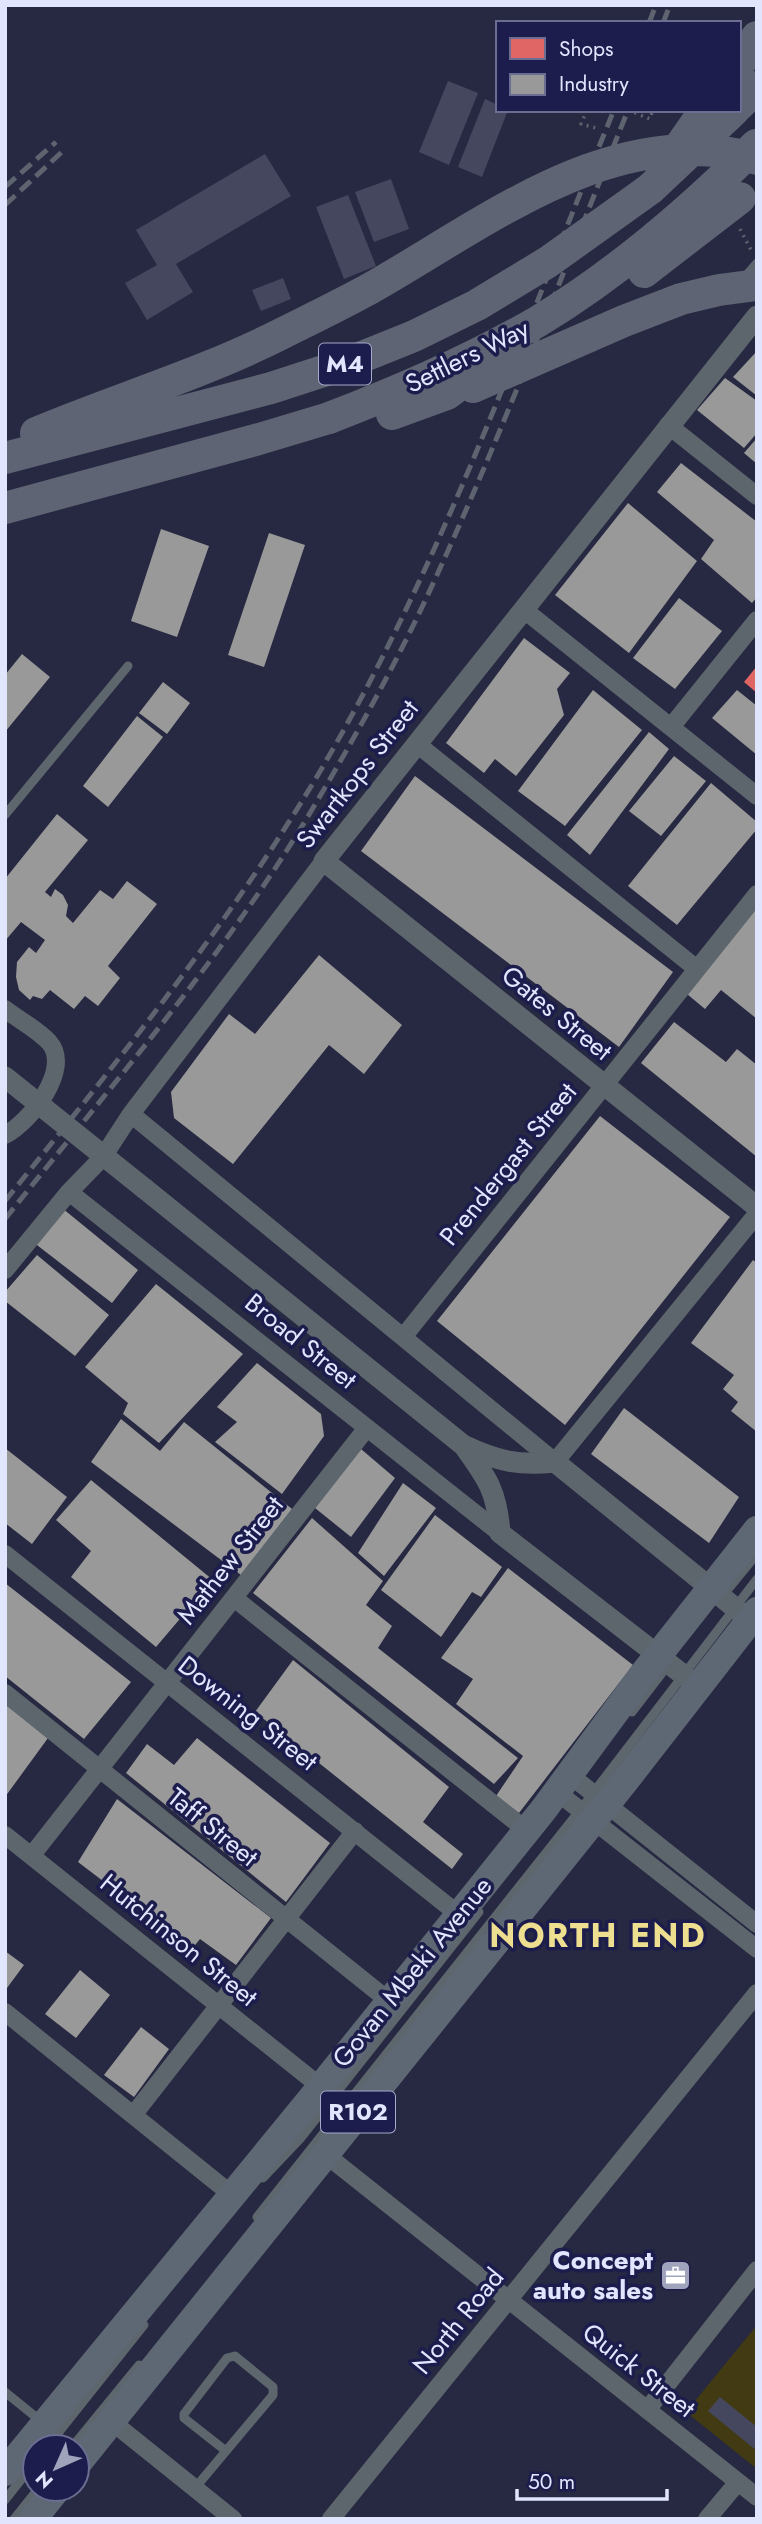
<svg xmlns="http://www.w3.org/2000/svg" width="762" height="2524" font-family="Jost,sans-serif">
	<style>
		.green { fill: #423a12 }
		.shops { fill: #e06666 }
		.industry { fill: #999 }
		.building { fill: #45475f }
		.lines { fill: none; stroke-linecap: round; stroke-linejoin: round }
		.path { stroke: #5f6470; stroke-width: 3.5; stroke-dasharray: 2 5; stroke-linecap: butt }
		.service { stroke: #5d666c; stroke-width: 9 }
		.minor { stroke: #5d666c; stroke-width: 18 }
		.tertiary { stroke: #5d666c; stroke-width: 21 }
		.primary { stroke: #5e6874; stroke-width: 28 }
		.motorway { stroke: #5e6473; stroke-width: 32 }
		.rail { stroke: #5e6370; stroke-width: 5; stroke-dasharray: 14 7; stroke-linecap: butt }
		.tertiary-bridge { stroke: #5d666c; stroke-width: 21 }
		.motorway-bridge { stroke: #5e6473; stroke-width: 32 }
		.labels { text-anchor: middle; stroke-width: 7; stroke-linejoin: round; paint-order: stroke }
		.shield { fill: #1c1d4c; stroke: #a6a9c9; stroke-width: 2 }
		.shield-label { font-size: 24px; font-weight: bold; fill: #e1e5fe }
		.street-label { font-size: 26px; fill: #e1e5fe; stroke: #1c1d4c }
		.poi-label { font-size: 26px; font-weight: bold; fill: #e1e5fe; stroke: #1c1d4c; text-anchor: end }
		.district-label { font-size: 33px; font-weight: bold; letter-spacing: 2px; fill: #eedf90; stroke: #1c1d4c }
	</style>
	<rect width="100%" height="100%" fill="#272841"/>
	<path class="green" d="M757,2325V2469L686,2412Z"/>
	<path class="shops" d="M757,666V693L744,682Z"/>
	<path class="industry" d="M757,351V396L733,377Z
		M725,378L757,401V433L744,448L697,410Z
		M757,438V464L744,453Z
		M681,463L757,522V597L752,603L701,559L714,540L657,492Z
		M628,503L697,561L629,653L555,595Z
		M161,529L209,546L177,637L131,621Z
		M269,533L305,545L264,667L228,655Z
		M679,598L722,631L675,689L633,658Z
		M524,638L570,673L557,689L564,715L516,776L495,759L484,773L446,743Z
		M22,654L50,677L5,732V675Z
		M163,682L190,703L167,734L139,713Z
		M593,690L642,730L565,826L518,791Z
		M737,690L757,706V755L712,718Z
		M137,716L163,737L108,807L83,786Z
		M649,732L669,749L590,855L567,835Z
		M674,756L706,781L661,836L629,811Z
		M415,776L673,972L619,1047L361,851Z
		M711,783L757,822V829L677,925L628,886Z
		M57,814L88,840L45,892L51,897L55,889L63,895L68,905L66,916L73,923L100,890L113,899L127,881L157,904L108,966L120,978L98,1006L85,996L74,1009L50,990L42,999L33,996L30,1000L19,990L16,977L17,962L29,947L36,953L45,940L21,922L5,941V879Z
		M757,903V1019L721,990L705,1009L687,994Z
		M319,955L402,1025L364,1074L329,1045L233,1164L174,1118L171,1092L229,1014L255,1034Z
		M674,1022L726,1062L737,1049L757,1065V1157L641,1063Z
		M600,1116L730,1217L565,1425L437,1321Z
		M62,1208L138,1270L112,1303L33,1242Z
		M37,1255L109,1315L75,1356L5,1301V1292Z
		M753,1260L757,1263V1432L731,1411L738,1402L723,1389L734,1375L691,1343Z
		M156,1284L243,1354L159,1443L123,1414L128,1403L85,1367Z
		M257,1363L321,1414L324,1436L282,1494L215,1442L237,1422L217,1407Z
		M624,1408L739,1497L709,1543L591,1454Z
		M121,1419L160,1451L184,1422L292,1509L241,1575L91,1462Z
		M5,1448L67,1497L32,1544L5,1523Z
		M361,1449L395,1478L351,1537L315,1508Z
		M91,1480L213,1580L156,1647L71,1577L91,1551L56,1520Z
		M403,1483L436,1508L384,1576L358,1553Z
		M435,1515L502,1567L481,1597L472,1592L441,1637L381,1590Z
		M312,1518L383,1581L366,1605L392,1626L378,1648L518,1758L494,1784L253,1593Z
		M508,1568L633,1665L519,1813L496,1796L523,1756L456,1704L473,1679L441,1658Z
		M5,1583L131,1682L84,1739L5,1676Z
		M293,1660L449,1787L423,1822L463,1854L452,1869L255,1712Z
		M5,1704L48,1738L5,1797Z
		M197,1738L330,1843L286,1902L126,1773L147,1744L174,1765Z
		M117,1799L271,1918L236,1965L200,1939L192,1949L78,1862Z
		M5,1951L24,1965L7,1988L5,1986Z
		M80,1970L110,1995L76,2038L45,2014Z
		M141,2027L169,2049L134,2097L104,2075Z"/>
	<path class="building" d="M448,81L478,93L449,165L419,152Z
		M485,99L498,105V110H508L482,177L458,167Z
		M265,154L291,196L176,264L193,292L147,320L125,283L157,265L136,230Z
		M391,179L409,229L374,242L355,192Z
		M348,195L376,266L344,279L316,207Z
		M283,278L291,299L261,311L252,290Z
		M720,2397L757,2427V2451L708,2411Z"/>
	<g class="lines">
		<path class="path" d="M587,110L581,124L596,128
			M628,110L650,119L653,110
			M740,229L751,250"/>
		<path class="service" d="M744,278L757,263
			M5,815L128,666
			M725,1593L757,1554
			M632,1712L662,1673
			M263,2178L300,2139L479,1912
			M257,2217L580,1810L757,1579
			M5,2392L42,2422
			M47,2447L144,2325
			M72,2447L139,2365
			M195,2488L273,2395V2387L235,2356L227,2358L184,2414V2418L226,2451
			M5,2500L35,2462
			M14,2519L38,2489"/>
		<path class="minor" d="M668,425L757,496
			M523,609L757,796
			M671,727L757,620
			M417,744L697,969
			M5,1009C19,1020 37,1029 49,1042C73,1069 29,1123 5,1135
			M131,1114L555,1462L757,1214
			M69,1192L500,1533
			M5,1270L69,1192L103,1157L131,1114L324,861
			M404,1336L757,894
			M5,1554L458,1914
			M234,1598L526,1830
			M5,1693L389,2001
			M570,1775L757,1924
			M557,1792L757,1949
			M5,1835L321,2087
			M32,1855L366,1429
			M5,2012L231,2194
			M134,2114L355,1831
			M325,2154L757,2497
			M647,2410L757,2270
			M111,2421L233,2519
			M331,2519L757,1993
			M707,2519L738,2482"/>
		<path class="tertiary" d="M757,316L324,861L757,1207
			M145,1189L463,1445C497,1461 518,1466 555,1462L750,1620
			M464,1446C488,1479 497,1492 500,1533L699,1687"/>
		<path class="primary" d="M77,2464L625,1781L757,1611
			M5,2472L321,2087L544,1809L641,1677L757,1530
			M33,2519L57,2489"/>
		<path class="motorway" d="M739,64L757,37
			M739,105L757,87
			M669,162L705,110
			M5,508L259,439L329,418"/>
		<path class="rail" d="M649,23L656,5
			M663,23L670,5
			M5,187L56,142
			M5,205L64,150
			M5,1201C128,1048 252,897 347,724C455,529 529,316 614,110
			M5,1219C110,1087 223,958 310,813C351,744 390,675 424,603C499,443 562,275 628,110"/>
		<path class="tertiary-bridge" d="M5,1077L145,1189"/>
		<path class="motorway-bridge" d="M644,272L740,198
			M473,387L624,321L681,299L719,290L757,285
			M392,414L447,394L471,376L490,367
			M329,418C400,391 471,360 537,322C618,273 689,212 756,145
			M36,433C117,399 202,374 281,334C311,319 342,304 371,288C486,223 615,118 757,159
			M5,458L271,388L342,365L414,336L477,305L548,262L650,189L734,110"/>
	</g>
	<defs>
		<symbol id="office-square" viewBox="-11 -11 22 22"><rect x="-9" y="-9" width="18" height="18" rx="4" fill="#a0a3bc" stroke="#1c1d4c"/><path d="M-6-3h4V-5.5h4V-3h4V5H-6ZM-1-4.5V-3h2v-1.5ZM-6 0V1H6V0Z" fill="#fff"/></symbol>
	</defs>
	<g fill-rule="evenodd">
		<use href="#office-square" x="658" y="2258" width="35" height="35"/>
	</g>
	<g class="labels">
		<g class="shield">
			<rect x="319" y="343.5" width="52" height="41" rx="5"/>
			<rect x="321" y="2091.5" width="74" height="41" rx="5"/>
		</g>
		<g class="shield-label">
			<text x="345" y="372">M4</text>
			<text x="358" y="2120">R102</text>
		</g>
		<g class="street-label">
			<text transform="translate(467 356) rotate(-26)" y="9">Settlers Way</text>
			<text transform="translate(357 774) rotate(-52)" y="9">Swartkops Street</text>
			<text transform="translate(557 1013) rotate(39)" y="9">Gates Street</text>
			<text transform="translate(508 1164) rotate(-51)" y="9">Prendergast Street</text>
			<text transform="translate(301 1341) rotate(39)" y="9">Broad Street</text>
			<text transform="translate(230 1560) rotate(-52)" y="9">Mathew Street</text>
			<text transform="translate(248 1713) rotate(38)" y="9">Downing Street</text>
			<text transform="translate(213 1827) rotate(39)" y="9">Taff Street</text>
			<text transform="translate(179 1940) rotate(39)" y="9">Hutchinson Street</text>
			<text transform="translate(412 1972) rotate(-51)" y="9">Govan Mbeki Avenue</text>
			<text transform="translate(458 2321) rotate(-51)" y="9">North Road</text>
			<text transform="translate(639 2370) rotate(38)" y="9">Quick Street</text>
		</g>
		<g class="poi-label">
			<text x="653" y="2269">Concept<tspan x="653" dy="30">auto sales</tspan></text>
		</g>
		<g class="district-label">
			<text x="598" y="1947">NORTH END</text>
		</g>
	</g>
	<rect width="762" height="2524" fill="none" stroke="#e1e5fe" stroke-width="14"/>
	<rect x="496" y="21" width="245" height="91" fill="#1c1d4c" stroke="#6b6d93" stroke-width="2"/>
	<rect x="510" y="38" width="35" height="21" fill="#e06666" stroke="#6b6d93" stroke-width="2"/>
	<text x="559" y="56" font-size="21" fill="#e1e5fe">Shops</text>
	<rect x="510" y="74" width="35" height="21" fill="#999999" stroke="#6b6d93" stroke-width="2"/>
	<text x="559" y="91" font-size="21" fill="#e1e5fe">Industry</text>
	<g transform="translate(56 2468) rotate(225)"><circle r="33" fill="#1c1d4c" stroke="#6b6d93" stroke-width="2"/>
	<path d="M0-5L12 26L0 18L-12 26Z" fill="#a0a3bc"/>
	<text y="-10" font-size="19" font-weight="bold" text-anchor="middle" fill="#e1e5fe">N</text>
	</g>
	<path d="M517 2489v10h150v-10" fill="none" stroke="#e1e5fe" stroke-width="3.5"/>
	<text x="528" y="2489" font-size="21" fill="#e1e5fe" stroke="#1c1d4c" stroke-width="5" paint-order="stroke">50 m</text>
</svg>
